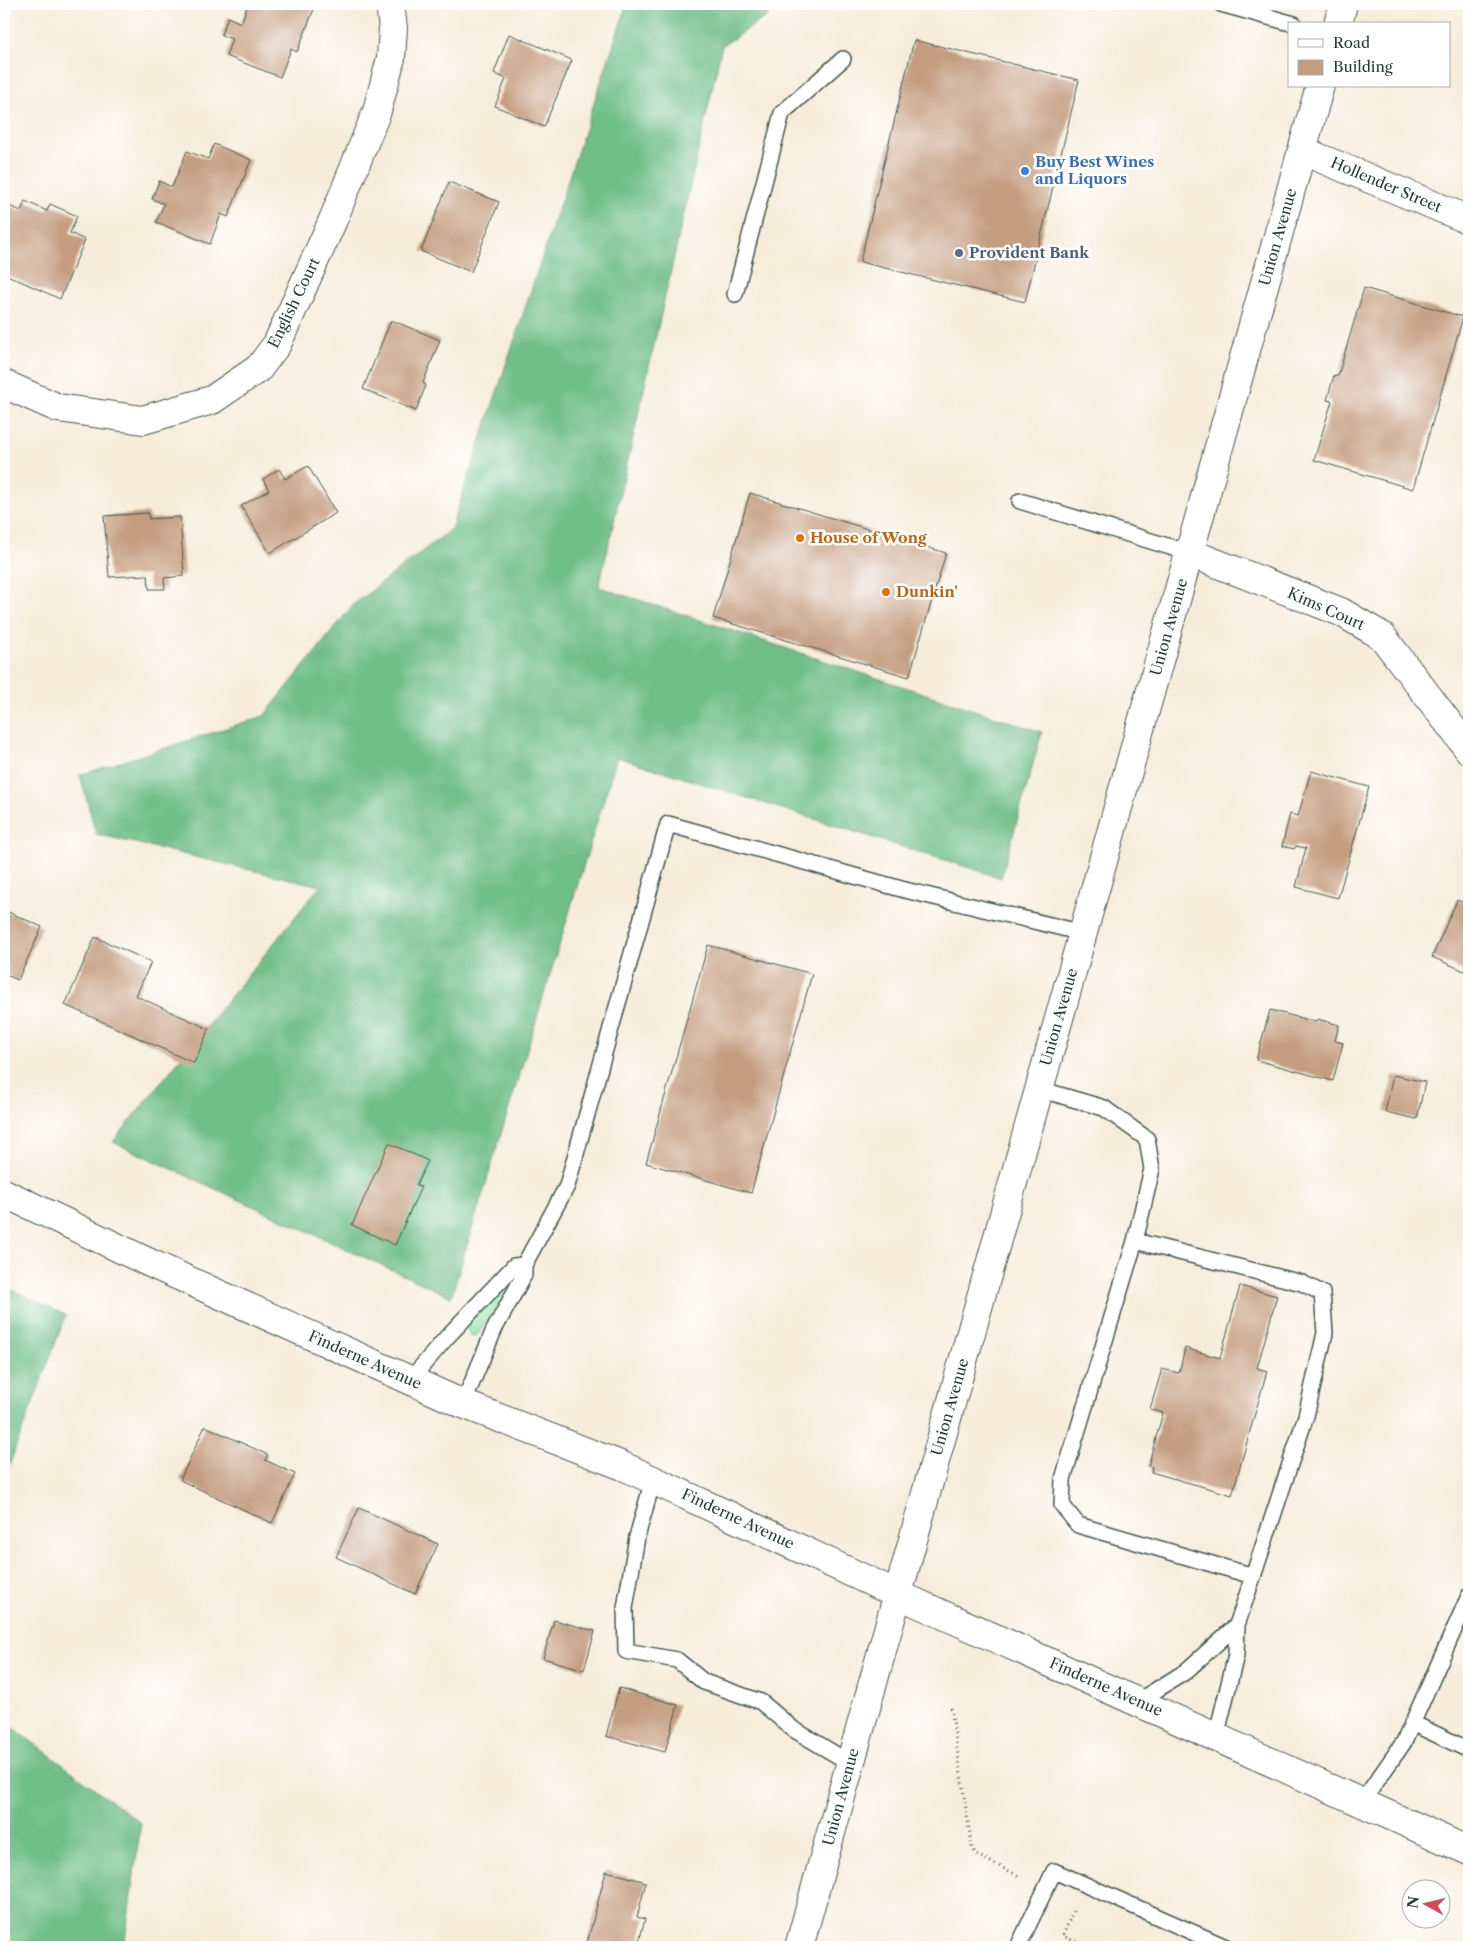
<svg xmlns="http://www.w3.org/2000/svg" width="1473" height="1951" font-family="'Libre Caslon Text',serif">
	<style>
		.green { fill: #8be0a2; stroke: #558e6b }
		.forest { fill: #70be88; stroke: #487e5e }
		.building { fill: #c49d80 }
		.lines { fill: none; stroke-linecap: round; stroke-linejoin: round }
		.lane-casing { stroke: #3f574d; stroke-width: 18 }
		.street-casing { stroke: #3f574d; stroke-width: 30 }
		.secondary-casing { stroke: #3f574d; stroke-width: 30 }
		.path { stroke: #3f574d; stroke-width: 3; stroke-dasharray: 1 4; stroke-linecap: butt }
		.lane { stroke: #fff; stroke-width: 15 }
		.street { stroke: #fff; stroke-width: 28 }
		.secondary { stroke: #fff; stroke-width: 28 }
		.shop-dot { fill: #3f7fe0; stroke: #fff; stroke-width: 2 }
		.service-dot { fill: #5c6f8a; stroke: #fff; stroke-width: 2 }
		.food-dot { fill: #e8710a; stroke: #fff; stroke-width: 2 }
		.labels { text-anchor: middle; stroke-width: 5; stroke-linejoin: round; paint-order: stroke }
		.shop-label { font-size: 15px; font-weight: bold; fill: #366cbe; stroke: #fff; text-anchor: start }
		.street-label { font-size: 15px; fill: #1f3d34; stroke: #fff }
		.service-label { font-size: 15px; font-weight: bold; fill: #4e5e75; stroke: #fff; text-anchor: start }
		.food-label { font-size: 15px; font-weight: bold; fill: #c56008; stroke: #fff; text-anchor: start }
	</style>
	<rect width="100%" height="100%" fill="#fff"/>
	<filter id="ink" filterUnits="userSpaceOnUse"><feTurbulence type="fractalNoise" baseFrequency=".02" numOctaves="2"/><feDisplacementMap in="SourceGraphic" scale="10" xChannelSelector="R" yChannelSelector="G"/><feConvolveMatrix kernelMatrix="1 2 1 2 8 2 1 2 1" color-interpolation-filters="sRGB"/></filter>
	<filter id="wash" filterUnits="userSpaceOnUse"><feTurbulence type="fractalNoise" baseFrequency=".0096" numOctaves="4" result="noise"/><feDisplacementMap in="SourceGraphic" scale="20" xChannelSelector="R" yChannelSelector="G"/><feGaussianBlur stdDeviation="1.12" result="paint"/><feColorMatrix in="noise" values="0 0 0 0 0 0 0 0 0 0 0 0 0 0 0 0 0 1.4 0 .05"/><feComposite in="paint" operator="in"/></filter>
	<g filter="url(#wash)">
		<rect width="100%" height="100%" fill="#f6ecd9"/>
		<path class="green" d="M511,1280L514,1281L478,1334L476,1336L470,1335L467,1330C471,1315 500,1291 511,1280Z"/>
		<path class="forest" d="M627,4H785L722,46L599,587L1042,732L1001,878L617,757L451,1297L113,1142L320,886L96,834L80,775L264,716L353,605L451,529Z
			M4,1286L66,1315L4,1479Z
			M4,1721L141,1823L124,1947H4Z"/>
		<g id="blocks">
			<path class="building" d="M248,4H316L297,52L291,49L280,77L226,56L232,39L221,35L228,17L241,23Z
				M509,34L572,60L544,127L495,106L506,79L494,73Z
				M914,40L1079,80L1025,302L860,262Z
				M214,144L251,160L228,217L221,214L210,244L156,222L164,204L152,199L159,181L172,187L187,151L208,159Z
				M449,182L499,202L471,272L421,251Z
				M25,201L47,211L50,204L77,216L70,233L85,240L60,299L5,274L8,269L4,267V207L5,204L21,211Z
				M1364,288L1463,317L1413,489L1314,460L1332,401L1327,400L1334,375L1338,376Z
				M391,320L440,340L423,383L426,385L416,411L363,389Z
				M308,466L336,513L270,553L241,506L269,490L263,479L279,469L285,479Z
				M750,493L946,553L909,677L713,618Z
				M148,513L149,519L180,517L184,576L164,578L165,589H149L148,575L109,577L104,516Z
				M1311,771L1369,787L1338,898L1296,887L1306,848L1296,846L1294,849L1282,846L1290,814L1298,816Z
				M1457,900L1469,905V973L1432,957Z
				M4,910L42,927L18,980L4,974Z
				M95,937L151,962L136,996L209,1029L194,1063L65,1005Z
				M708,945L812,974L751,1193L646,1163Z
				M1270,1010L1316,1022L1317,1019L1339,1025L1335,1041L1343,1043L1333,1081L1256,1060Z
				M1393,1075L1425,1082L1417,1119L1385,1112Z
				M389,1143L428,1161L416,1185L421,1187L395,1245L352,1225Z
				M1240,1286L1277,1296L1257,1368L1267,1371L1232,1495L1151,1472L1152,1467L1148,1466L1163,1413L1150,1409L1162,1369L1179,1373L1185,1348L1220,1358Z
				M205,1426L268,1455L265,1460L295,1474L272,1523L180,1480Z
				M359,1508L438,1544L415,1594L336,1557Z
				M554,1620L595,1631L584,1670L543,1658Z
				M619,1688L678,1705L665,1752L606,1736Z
				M606,1871L646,1882L637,1917L645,1919L638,1945L642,1947H586Z"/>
		</g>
	</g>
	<g filter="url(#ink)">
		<use href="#blocks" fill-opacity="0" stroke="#3f574d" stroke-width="1"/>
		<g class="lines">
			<defs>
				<path id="lane" d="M1221,4L1294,24
					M735,294L782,113L843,59
					M1020,501L1190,553
					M1039,1089L1104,1108L1147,1139L1152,1169L1135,1241L1063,1479L1062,1505L1078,1525L1253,1576
					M1135,1241L1302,1283L1322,1293L1325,1333L1306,1416L1237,1625L1236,1655L1216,1737
					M410,1380L447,1337L514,1266L524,1265
					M463,1404L494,1330L524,1275V1265L567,1186L668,824L905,890L1083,933
					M653,1480L637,1537L625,1608L626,1651L677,1660L704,1682L761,1702L793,1729L850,1763
					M1137,1702L1185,1672L1237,1625
					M1412,1723L1469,1750
					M1362,1802L1404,1742L1469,1596
					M1018,1947L1054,1871L1226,1947
					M1468,1947L1469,1945"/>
				<path id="street" d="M1303,151L1469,220
					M4,384L58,408L143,420L212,400L259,368L277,344L333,220L377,111L391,58L393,28L390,4
					M1190,553L1341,612L1382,636L1469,750"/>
				<path id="secondary" d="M1338,24L1343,4
					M4,1193L152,1264L463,1404L623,1466L897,1594L1469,1851
					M799,1947L1320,86"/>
			</defs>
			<use href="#lane" class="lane-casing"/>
			<use href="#street" class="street-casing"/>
			<use href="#secondary" class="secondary-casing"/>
			<path class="path" d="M951,1708L972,1848L977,1855L1021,1877
				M1073,1911L1063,1936L1088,1947"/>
			<use href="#lane" class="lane"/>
			<use href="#street" class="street"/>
			<use href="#secondary" class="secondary"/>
		</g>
	</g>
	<circle class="shop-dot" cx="1025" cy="171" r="5"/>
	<circle class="service-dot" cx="959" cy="253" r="5"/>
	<g class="food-dot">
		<circle cx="800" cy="538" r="5"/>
		<circle cx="886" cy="592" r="5"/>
	</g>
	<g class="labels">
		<g class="shop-label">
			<text x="1035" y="167">Buy Best Wines<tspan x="1035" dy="17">and Liquors</tspan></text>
		</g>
		<g class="street-label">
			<text transform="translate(1386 185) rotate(23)" y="5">Hollender Street</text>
			<text transform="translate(1278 237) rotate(-74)" y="5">Union Avenue</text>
			<text transform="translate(294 303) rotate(-64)" y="5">English Court</text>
			<text transform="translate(1326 609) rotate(24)" y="5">Kims Court</text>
			<text transform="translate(1169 627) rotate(-74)" y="5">Union Avenue</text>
			<text transform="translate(1059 1017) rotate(-74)" y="5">Union Avenue</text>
			<text transform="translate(365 1360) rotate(24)" y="5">Finderne Avenue</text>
			<text transform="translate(950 1407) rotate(-74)" y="5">Union Avenue</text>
			<text transform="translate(738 1519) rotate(25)" y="5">Finderne Avenue</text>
			<text transform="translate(1106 1687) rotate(24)" y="5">Finderne Avenue</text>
			<text transform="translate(841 1797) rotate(-75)" y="5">Union Avenue</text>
		</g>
		<g class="service-label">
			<text x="969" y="258">Provident Bank</text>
		</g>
		<g class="food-label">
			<text x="810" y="543">House of Wong</text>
			<text x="896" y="597">Dunkin'</text>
		</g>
	</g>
	<rect width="1473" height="1951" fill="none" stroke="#fff" stroke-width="20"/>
	<rect x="1288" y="22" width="162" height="65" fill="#ffffff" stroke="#a5b1ae"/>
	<rect x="1298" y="39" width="25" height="8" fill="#ffffff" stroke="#a5b1ae"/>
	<text x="1333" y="48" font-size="15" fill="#1f3d34">Road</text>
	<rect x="1298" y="60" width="25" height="15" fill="#c49d80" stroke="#a5b1ae"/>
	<text x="1333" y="72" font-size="15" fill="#1f3d34">Building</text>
	<g transform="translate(1426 1904) rotate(278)"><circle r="24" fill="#ffffff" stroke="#a5b1ae"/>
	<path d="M0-4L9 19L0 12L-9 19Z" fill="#d1495b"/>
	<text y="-8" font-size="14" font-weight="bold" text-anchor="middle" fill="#1f3d34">N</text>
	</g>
</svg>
